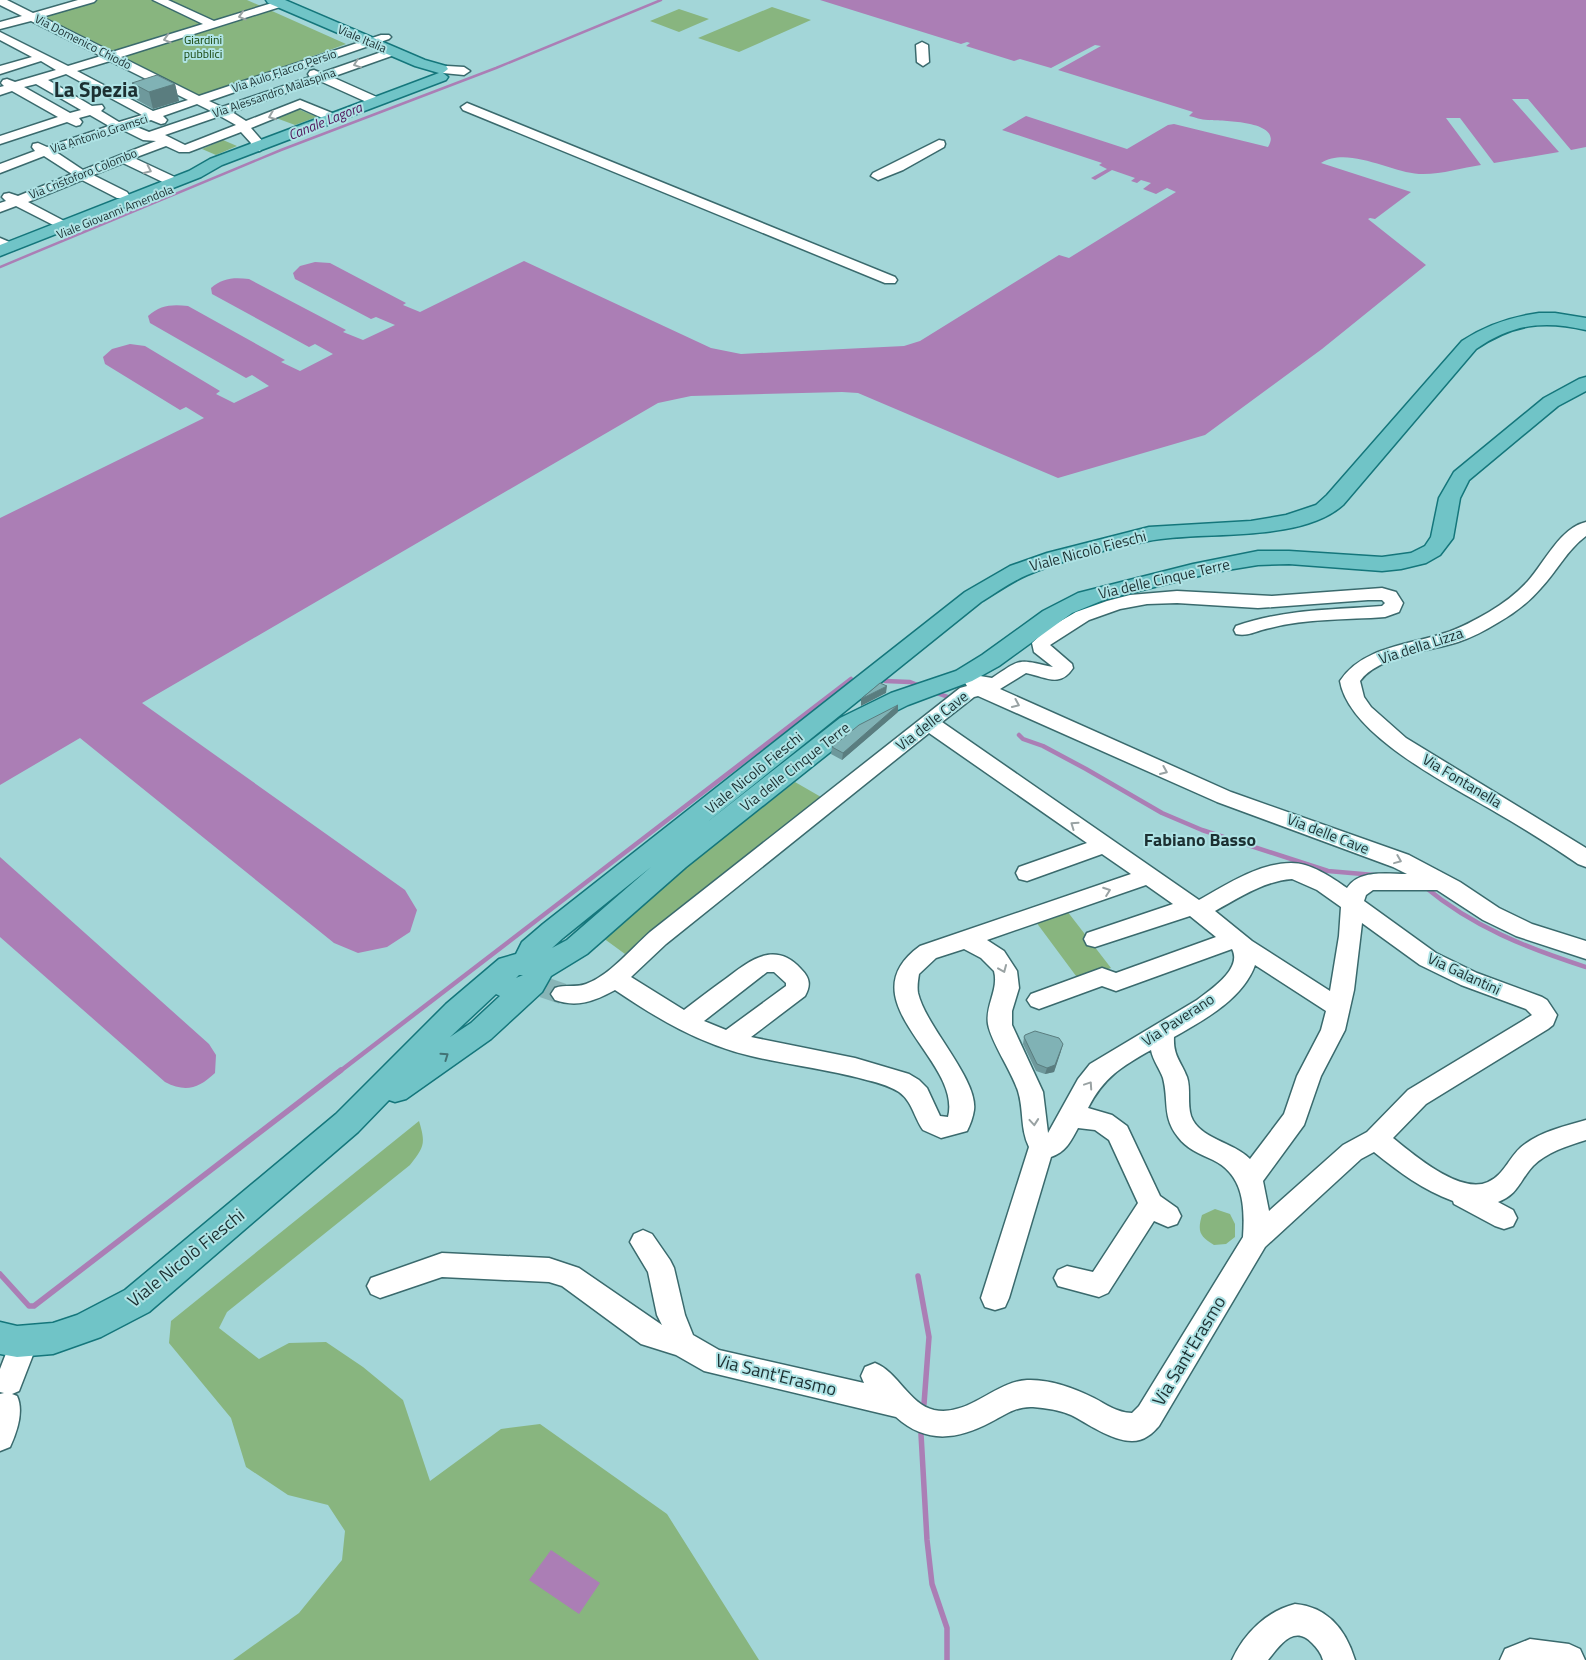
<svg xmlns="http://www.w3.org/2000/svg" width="1586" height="1660" font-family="'Titillium Web',sans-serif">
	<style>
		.green { fill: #88b57f }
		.water { fill: #ab7eb5 }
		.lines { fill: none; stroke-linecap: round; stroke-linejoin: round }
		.stream-far2 { stroke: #ab7eb5; stroke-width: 2.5 }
		.stream-far1 { stroke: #ab7eb5; stroke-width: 4.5 }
		.stream { stroke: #ab7eb5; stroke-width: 5.5 }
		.minor-tunnel { stroke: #88b5b7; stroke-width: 21; stroke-dasharray: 21 11; stroke-linecap: butt }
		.minor-casing { stroke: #3a6a6d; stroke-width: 3 }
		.major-casing { stroke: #14767b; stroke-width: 3 }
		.minor { fill: #fff; fill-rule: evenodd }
		.major { fill: #70c4c7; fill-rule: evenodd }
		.wall { fill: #6e999c }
		.shaded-wall { fill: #5a7d7f }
		.building { fill: #80b2b5; stroke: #5a7d7f }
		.oneway { stroke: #99a2a3 }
		.oneway2 { stroke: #427375 }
		.labels { text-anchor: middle; stroke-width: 4; stroke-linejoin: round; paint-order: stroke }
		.far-street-label { font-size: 12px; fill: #1c3032; stroke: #afe3e5 }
		.far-park-label { font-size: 12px; fill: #17460c; stroke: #afe3e5 }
		.far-water-label { font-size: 14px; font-style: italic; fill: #51185c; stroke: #afe3e5 }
		.street-label { font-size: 15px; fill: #1c3032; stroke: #afe3e5 }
		.quarter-label { font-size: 18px; font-weight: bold; fill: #1c3032; stroke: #afe3e5 }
		.near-street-label { font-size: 18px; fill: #1c3032; stroke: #afe3e5 }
		.far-town-label { font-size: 21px; font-weight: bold; fill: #1c3032; stroke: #afe3e5 }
	</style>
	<rect width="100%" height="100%" fill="#a3d6d8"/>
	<path class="green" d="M95,0H247L346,44L201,97L39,16Z
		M772,7L811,20L739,52L698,38Z
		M679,9L709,19L679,32L650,21Z
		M298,109L317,117L295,125L276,118Z
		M223,140L237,146L216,155L202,149Z
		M795,782L821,797L625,954L599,935Z
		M1067,911L1111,968L1079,980L1036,922Z
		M419,1121C426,1144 424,1147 410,1165L227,1312L219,1328L259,1359L289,1343L326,1342L363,1367L403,1400L430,1481L501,1429L540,1424L667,1514L759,1660H233L299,1613L342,1560L345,1531L328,1505L288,1495L246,1467L231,1418L169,1343L171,1321Z
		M1215,1209L1230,1214L1235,1224V1237L1226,1244L1214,1245C1200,1236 1197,1232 1202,1215Z"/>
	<path class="water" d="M820,0H1586V147L1571,150L1528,99H1512L1559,152L1494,163L1460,118H1446L1481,165C1461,168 1440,175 1419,174C1390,172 1348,146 1321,163L1411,192L1375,219L1370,218L1368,219L1426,265L1322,349L1205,435L1058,478L858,393L842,392L691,396L658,403L142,703L405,890L417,910L410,932L387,947L358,953L334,943L80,738L0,785V518L204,418L186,407L180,410L105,364L103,357L112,349L130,344L145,346L220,391L216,394L234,403L269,386L252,375L246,378L150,323L148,316C160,305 172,304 188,306L285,360L281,362L300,371L333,354L315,344L309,347L212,294L211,288C222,278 234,277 249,279L346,330L343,332L363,340L395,325L376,317L371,319L295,279L293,273L300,266L315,262L330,263L406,303L403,305L420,312L524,261L711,348L741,354L904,346L920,341L1059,255L1069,258L1176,192L1167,188L1156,194L1143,189L1151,183L1141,180L1137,183L1131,181L1135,178L1112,170L1095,180L1091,178L1107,169L1099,165L1102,163L1002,130L1026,116L1127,149L1168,125L1174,124L1268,147C1285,120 1220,121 1208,120C1201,120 1195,117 1189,116L1193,112L1058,70L1101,46L1095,45L1051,68L1020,59L1014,61L966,46L970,43L967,42L961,44Z
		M0,857L209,1044L216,1055L215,1073C199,1088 186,1093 165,1082L0,937Z
		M551,1550L600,1583L579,1614L529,1580Z"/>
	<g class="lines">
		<path class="stream-far2" d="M0,267L281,150L496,68L661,0"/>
		<path class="stream-far1" d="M885,681L910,682L920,686
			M934,692L948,697
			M1019,735L1023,739L1043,746L1086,769L1162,813L1202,830L1328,871L1374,875
			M1425,887C1473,927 1527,948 1586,967
			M339,1072L851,679"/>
		<path class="stream" d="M0,1274L29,1306H34L341,1070
			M918,1276L929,1337L924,1404
			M921,1434L927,1540L932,1584L947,1628V1660"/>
		<path class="minor-tunnel" d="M543,987L563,994"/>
		<defs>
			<path id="minor" d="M0,0H7L33,13L78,0H96L94,2L42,17L112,52L203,24L153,0H168L214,21L272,3H280L282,5L280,7L121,57L199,96L381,35H389L391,37L389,39L209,101L222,107L310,77L308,74L310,71L314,70L321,73L393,48L399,52L397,54L332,77L379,98L381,101L379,104H371L320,81L232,112L246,121L300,100L337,115L339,118L337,121H329L300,108L251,128L264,143L260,151H250L249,148L251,143L241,132L189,152H179L166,146L134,158L179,179L181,182L179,185H169L123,163L93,175L127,192L129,195L127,198H117L82,180L28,202L68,223L70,226L63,230L16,206L0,212V203L6,201L2,197L4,194L9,193L18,196L72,174L44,156L0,173V164L35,151L32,147L33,144L38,143L47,147L109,126L90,115L79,118L82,122L80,125L76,126L67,122L0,144V136L58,117L12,91L0,95V87L4,86L1,83L3,80L7,79L15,82L56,70L41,61L0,74V66L32,57L0,40V32L68,66L101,56L31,21L0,29V22L22,16L0,5ZM110,61L188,100L153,111L77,71ZM66,74L142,115L119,122L101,111L104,108L102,105L92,106L48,80ZM36,84L81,110L70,113L24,87ZM197,104L211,111L149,132L134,126L151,120L161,124L165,123L167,120L163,116ZM220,116L236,125L185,145L165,135ZM123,130L143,140L156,141L83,170L56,152Z
				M922,42L928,45L929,62L923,66L917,62L916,45Z
				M447,66L464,67L470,71L464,75L443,73L441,70L443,67Z
				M467,103L895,277L897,280L895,283H885L463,110L461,107Z
				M939,140L944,141L945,144L944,147L903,170L878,180L871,176L873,173Z
				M0,238L14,244L16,247L14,250L9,251L0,248Z
				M1586,522V536C1567,550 1557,571 1541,588C1529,602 1515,613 1499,622C1486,630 1473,637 1458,642C1429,651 1378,656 1360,681L1364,697L1371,707L1406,738L1586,848V867L1578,864C1552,846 1525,829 1497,813C1452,786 1349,736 1340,681C1362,647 1409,645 1445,633C1461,628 1475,620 1489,612C1504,603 1517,593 1528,581C1545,562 1560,528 1586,522Z
				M1382,588L1396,592L1403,603L1399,612L1385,617C1347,620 1307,618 1270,628C1258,630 1248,637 1236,634L1234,630L1236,626C1284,609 1332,610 1382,606L1385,603L1382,600H1368L1258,608L1177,603L1147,604L1120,609L1089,620L1050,645L1072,664L1073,668C1060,688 1046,677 1026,673L1000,689L1231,792L1409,855L1460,882L1499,908L1532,924L1586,941V959L1516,936L1483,920L1437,890H1373L1366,895L1364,901L1436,953L1477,973L1542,997L1547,1000L1557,1015L1553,1025L1548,1029L1426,1104L1393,1138C1413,1154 1460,1195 1488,1182C1505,1175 1510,1154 1525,1144C1543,1131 1565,1126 1586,1120V1140C1567,1146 1547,1152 1533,1166C1520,1180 1518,1195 1498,1202L1513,1210L1517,1218L1513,1226L1504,1229L1495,1226L1454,1204L1453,1201C1423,1190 1399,1172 1374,1152L1361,1159L1265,1247L1159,1426C1156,1429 1152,1434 1148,1436C1126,1452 1091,1425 1071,1415C1059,1410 1046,1408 1033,1407C1016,1406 1005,1415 991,1422C957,1440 926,1444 896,1417L704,1371L676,1355L641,1344L562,1286L549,1282L442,1277L380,1298L371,1294L367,1286L371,1278L442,1253L549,1258L579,1268L662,1325L657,1315L648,1272L630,1242L634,1234L643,1230L652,1234L670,1260L674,1268L685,1315L693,1335L719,1350L864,1383L861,1376L865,1367L875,1363C898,1372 909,1404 934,1410C969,1417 994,1382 1027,1380C1050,1379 1074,1388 1094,1398C1106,1404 1117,1413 1132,1413L1139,1406L1243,1237C1245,1207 1244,1175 1213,1160C1200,1154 1187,1149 1178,1137C1162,1117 1169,1101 1163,1078C1160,1069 1153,1061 1151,1050C1121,1067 1104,1077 1088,1108L1112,1115L1127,1126L1160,1196L1177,1208L1181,1216L1177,1224L1168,1227L1154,1221L1108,1293L1099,1297L1058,1286L1054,1278L1058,1270L1067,1266L1093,1272L1138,1203L1109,1140L1095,1130L1078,1128C1071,1141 1066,1152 1051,1157L1009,1298L1005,1307L995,1310L985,1307L981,1298L1029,1147C1020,1129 1024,1110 1018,1091C1011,1070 991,1042 988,1024C985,1005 999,990 994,971L981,958L964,949L936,958L919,974C918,980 917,987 918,993C926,1027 978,1079 974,1110C973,1117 970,1125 967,1131L941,1138L923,1130C914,1117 912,1101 899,1092C888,1085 875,1082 863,1079C826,1069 788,1065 751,1056C700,1044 658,1019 615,990C595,1001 577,1008 555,1000L551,994L555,988C565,984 575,988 586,984C610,975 631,949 650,932L960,688L967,686L964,681L967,677L974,675L992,678C1022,658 1017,659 1053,667L1034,652L1032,643L1047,629L1076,612L1107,601L1130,595L1177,591L1272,596ZM978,696L1217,802L1393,867L1407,874C1387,874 1359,869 1347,888C1331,877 1311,863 1291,863C1259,863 1226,885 1199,900L942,722L974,697ZM929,733L1087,843L1019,867L1016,873L1019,879L1027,881L1102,854L1131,874L920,946C844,1001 963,1060 948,1117L940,1116L927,1088L919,1080L909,1074L855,1058L751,1037L805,996C811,985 810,978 801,969C774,939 748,962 724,980C710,990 697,1000 684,1010L631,977L666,944ZM1292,879L1317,890L1341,907L1339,936L1330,991L1252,941L1215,911C1239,898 1264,881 1292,879ZM1146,885L1173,904L1087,933L1084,939L1087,945L1095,947L1190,916L1216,937L1116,973L1102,968L1031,994L1027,1000L1031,1006L1039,1009L1102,986L1116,991L1232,949C1243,969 1210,990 1197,1000L1090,1064L1078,1079L1048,1133L1043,1092L1012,1025V1011L1019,988L1017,971L1004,951L987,940ZM1362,923L1420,965L1461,985L1526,1009L1532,1015L1408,1090L1367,1132L1343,1145L1269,1211L1263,1181L1304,1125L1321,1076L1345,1030L1354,990ZM1255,965L1326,1011L1321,1030L1297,1076L1284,1114L1250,1159C1234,1142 1199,1139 1191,1116C1187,1103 1191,1089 1187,1077C1181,1061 1173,1056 1174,1037C1204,1020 1243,999 1255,965ZM767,972H774L786,983V986L726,1030L704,1021Z
				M24,1329L34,1333L38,1342L19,1391L12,1394L17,1396C24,1411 17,1432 10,1447L0,1451V1394L4,1393L0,1392V1369L14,1333Z
				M1295,1604C1328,1607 1346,1630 1355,1660H1323C1321,1653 1317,1648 1312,1643C1294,1624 1280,1645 1268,1660H1232C1244,1633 1267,1611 1295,1604Z
				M1530,1639L1569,1644L1580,1649L1585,1660H1500L1505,1649Z"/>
			<path id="major" d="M266,0H285L425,60L446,66L448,69L443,73L448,77L446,80L222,165L201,177L0,256V245L189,171L210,159L439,73L415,66L268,3Z
				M1539,313H1555L1586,318V330C1543,320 1513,324 1476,349L1343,505C1299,544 1202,530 1148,541C1108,549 1065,559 1027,575C1011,582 996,593 981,602L706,823L840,718L891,693L956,671L982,655L1043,611L1078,593L1193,564L1258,551H1289L1382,557L1411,553L1425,546L1431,537L1439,498L1454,472L1544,398L1579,379L1586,377V391L1558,406L1469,480L1460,498L1453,538L1440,555L1426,563L1401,569L1382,571L1289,564L1258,565L1215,572L1106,599L1072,613L999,666L972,681L908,705L858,730L686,867L587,954L551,976L542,992L491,1039L406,1099L395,1102L389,1100L358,1132L149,1312L101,1337L53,1354L17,1357L0,1354V1322L17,1326L53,1323L77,1315L125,1290L336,1114L446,1004L499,959L516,954L522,942L543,924L965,592L1010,566L1047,553L1149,527L1251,521L1286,515L1316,505L1327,495L1462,341C1486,325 1511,317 1539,313ZM651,867L567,940L552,948L563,938ZM519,975H523L516,978ZM496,994L500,996L471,1023L450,1037Z"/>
		</defs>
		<use href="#minor" class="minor-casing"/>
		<use href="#major" class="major-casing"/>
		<use href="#minor" class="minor"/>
		<use href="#major" class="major"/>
	</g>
	<path class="wall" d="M132,83L175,84L179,101L153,109L137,100Z
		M898,712L842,760L831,754L832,747Z
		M1024,1037L1061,1051L1054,1072L1045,1074L1036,1071L1023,1044Z"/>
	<path class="shaded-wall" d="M175,84L179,101L153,109L149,92Z
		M887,686L886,693L861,706V699Z
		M898,705V712L842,760L843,753Z
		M1063,1044L1061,1051L1054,1072L1045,1074L1047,1068Z"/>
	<path class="building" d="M157,75L175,84L149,92L132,83Z
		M880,683L887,686L861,699Z
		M898,705L843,753L832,747L859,725Z
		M1035,1031L1059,1038L1063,1044L1055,1065L1047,1068L1037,1064L1024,1037L1025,1035Z"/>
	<defs><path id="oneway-chevron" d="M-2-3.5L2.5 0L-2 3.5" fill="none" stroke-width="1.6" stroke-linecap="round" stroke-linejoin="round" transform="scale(1.25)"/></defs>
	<g class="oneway">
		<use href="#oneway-chevron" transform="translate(242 16) rotate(163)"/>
		<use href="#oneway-chevron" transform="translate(167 39) rotate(163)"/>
		<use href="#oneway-chevron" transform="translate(357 64) rotate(161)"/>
		<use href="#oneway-chevron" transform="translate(272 116) rotate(158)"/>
		<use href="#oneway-chevron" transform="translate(148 170) rotate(25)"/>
		<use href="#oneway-chevron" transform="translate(1016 704) rotate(24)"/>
		<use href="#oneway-chevron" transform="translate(1164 771) rotate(23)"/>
		<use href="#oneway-chevron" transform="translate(1074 825) rotate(-145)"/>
		<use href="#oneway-chevron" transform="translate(1398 860) rotate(22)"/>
		<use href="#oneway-chevron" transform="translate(1107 891) rotate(-20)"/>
		<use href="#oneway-chevron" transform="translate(1003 969) rotate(67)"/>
		<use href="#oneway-chevron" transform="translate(1089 1085) rotate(-56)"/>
		<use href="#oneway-chevron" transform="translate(1034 1122) rotate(85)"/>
	</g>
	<use class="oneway2" href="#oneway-chevron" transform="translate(445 1056) rotate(-35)"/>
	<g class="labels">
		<g class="far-street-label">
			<text transform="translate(362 39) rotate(23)" y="4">Viale Italia</text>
			<text transform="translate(83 42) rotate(27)" y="4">Via Domenico Chiodo</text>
			<text transform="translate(284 71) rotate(-19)" y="4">Via Aulo Flacco Persio</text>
			<text transform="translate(274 93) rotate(-19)" y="4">Via Alessandro Malaspina</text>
			<text transform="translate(99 134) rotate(-18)" y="4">Via Antonio Gramsci</text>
			<text transform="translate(83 174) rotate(-22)" y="4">Via Cristoforo Colombo</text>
			<text transform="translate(115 212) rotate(-22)" y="4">Viale Giovanni Amendola</text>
		</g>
		<g class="far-park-label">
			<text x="203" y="44">Giardini<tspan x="203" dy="14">pubblici</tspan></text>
		</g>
		<g class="far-water-label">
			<text transform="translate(325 121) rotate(-22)" y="5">Canale Lagora</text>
		</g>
		<g class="street-label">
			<text transform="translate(1088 551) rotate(-15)" y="5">Viale Nicolò Fieschi</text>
			<text transform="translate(1164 579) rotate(-13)" y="5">Via delle Cinque Terre</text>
			<text transform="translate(1421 646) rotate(-18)" y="5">Via della Lizza</text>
			<text transform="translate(932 721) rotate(-38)" y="5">Via delle Cave</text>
			<text transform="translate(795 767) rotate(-38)" y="5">Via delle Cinque Terre</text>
			<text transform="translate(754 773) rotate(-39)" y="5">Viale Nicolò Fieschi</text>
			<text transform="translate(1462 781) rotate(31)" y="5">Via Fontanella</text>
			<text transform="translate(1328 834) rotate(21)" y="5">Via delle Cave</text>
			<text transform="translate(1464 974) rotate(25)" y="5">Via Galantini</text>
			<text transform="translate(1178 1020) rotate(-33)" y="5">Via Paverano</text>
		</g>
		<g class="quarter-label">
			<text x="1200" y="846">Fabiano Basso</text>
		</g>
		<g class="near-street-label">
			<text transform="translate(186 1258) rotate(-39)" y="6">Viale Nicolò Fieschi</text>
			<text transform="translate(1189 1351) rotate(-59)" y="6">Via Sant'Erasmo</text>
			<text transform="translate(776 1375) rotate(14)" y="6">Via Sant'Erasmo</text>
		</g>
		<g class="far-town-label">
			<text x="96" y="97">La Spezia</text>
		</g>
	</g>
</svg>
